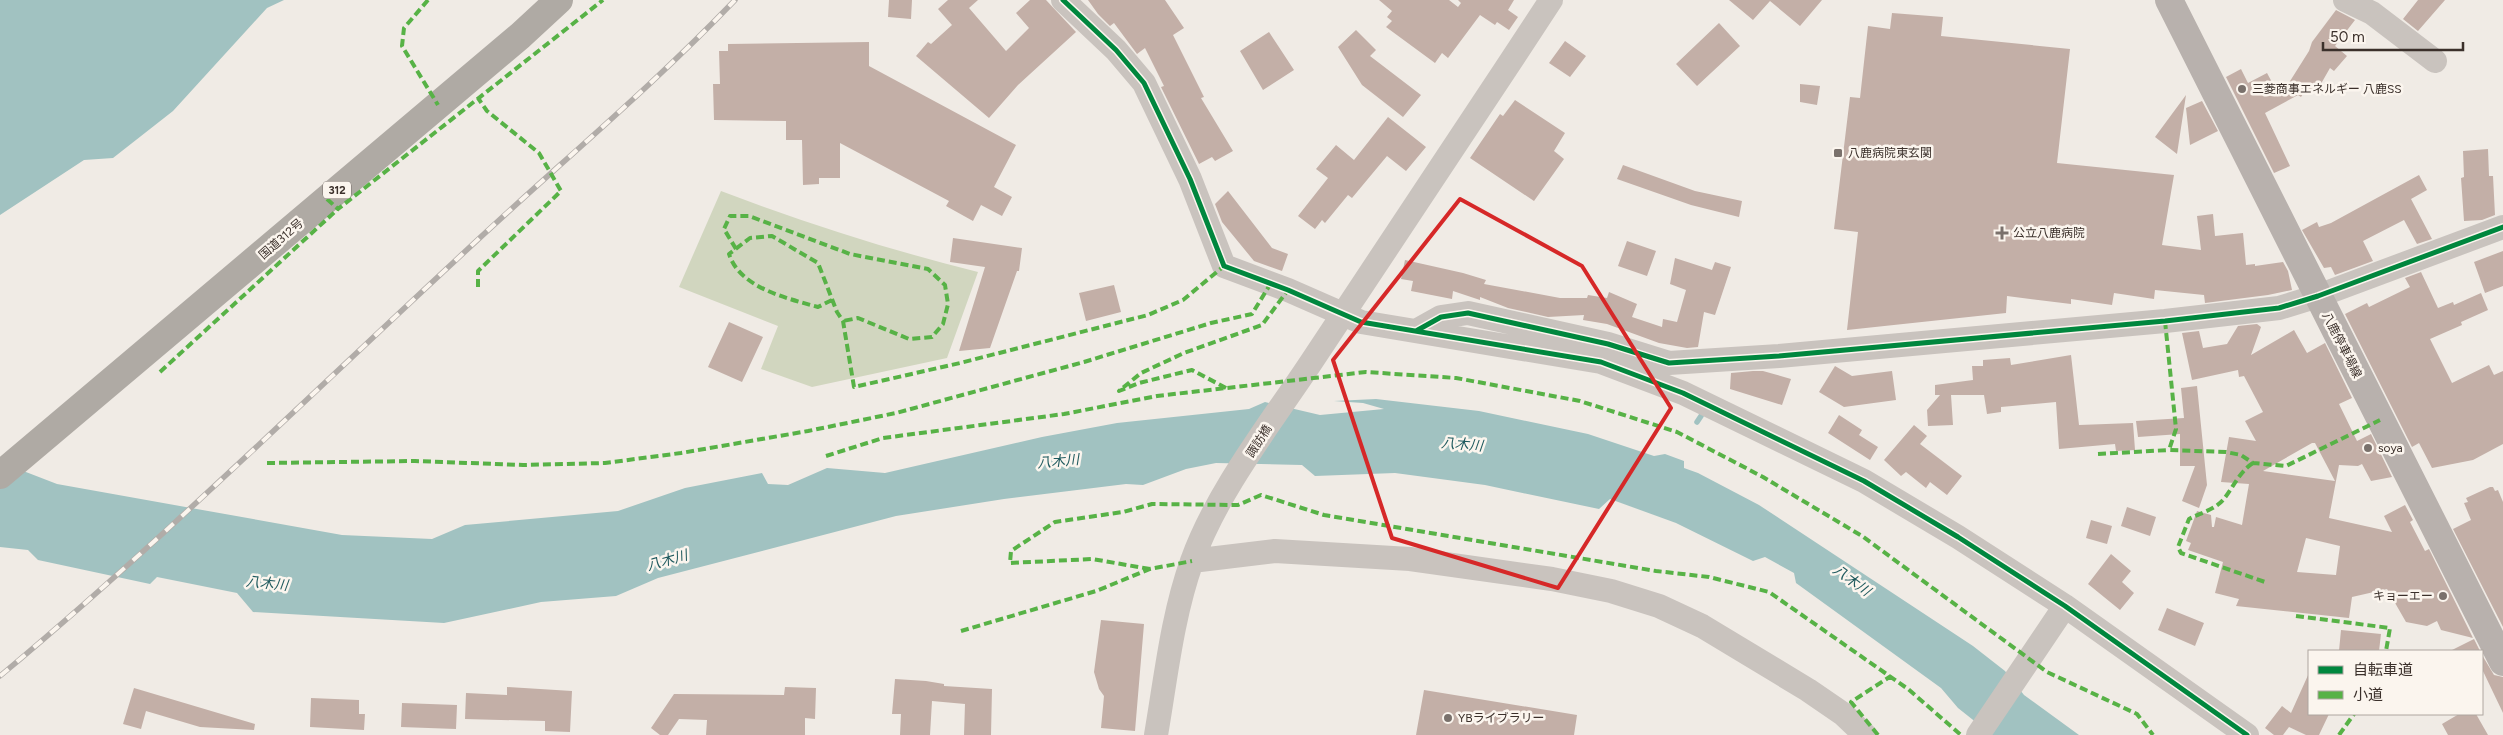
<svg xmlns="http://www.w3.org/2000/svg" width="2503" height="735" font-family="Figtree,'Noto Sans JP',sans-serif">
	<style>
		.green { fill: #d1d6bf }
		.water { fill: #a1c2c1 }
		.lines { fill: none; stroke-linecap: round; stroke-linejoin: round }
		.stream { stroke: #a1c2c1; stroke-width: 5.5 }
		.building { fill: #c3afa7; fill-rule: evenodd }
		.minor { stroke: #c9c3be; stroke-width: 24 }
		.major { stroke: #b8b1ad; stroke-width: 28 }
		.highway { stroke: #afaaa4; stroke-width: 28 }
		.rail-casing { stroke: #b1aca8; stroke-width: 5.5 }
		.rail { stroke: #fbf5ee; stroke-width: 4; stroke-dasharray: 11; stroke-linecap: butt }
		.quiet { stroke: #57b246; stroke-width: 4; stroke-dasharray: 8 4; stroke-linecap: butt }
		.cycleway-casing { stroke: #fbf5ee; stroke-width: 8 }
		.cycleway { stroke: #00873e; stroke-width: 5 }
		.marked { fill: none; stroke: #d62828; stroke-width: 4; stroke-linejoin: round }
		.poi-dot { fill: #7a716c; stroke: #fbf5ee; stroke-width: 2 }
		.labels { text-anchor: middle; stroke-width: 5; stroke-linejoin: round; paint-order: stroke }
		.shield { fill: #fbf5ee; stroke: #756b66; stroke-width: 1 }
		.shield-label { font-size: 11px; font-weight: bold; fill: #3b302b }
		.poi-label { font-size: 12px; fill: #3b302b; stroke: #fbf5ee; text-anchor: start }
		.street-label { font-size: 12px; fill: #3b302b; stroke: #fbf5ee }
		.water-label { font-size: 14px; font-style: italic; fill: #1f5a5e; stroke: #fbf5ee }
	</style>
	<rect width="100%" height="100%" fill="#f0ebe5"/>
	<path class="green" d="M721,191C805,223 890,250 978,272L947,358L812,387L761,369L778,326L679,287Z"/>
	<path class="water" d="M0,0H284L267,8L173,111L113,158L84,160L0,215Z
		M1376,399L1479,411L1588,434L1654,456L1665,454L1684,461V468L1698,473L1759,505L1973,646L2005,671L2024,695L2079,735H1992L1958,708L1941,688L1796,583L1794,573L1765,557L1753,561L1676,523L1610,499L1599,509L1485,485L1395,473L1315,476L1302,465L1216,463L1186,469L1143,485L1126,484L1004,499L896,516L658,578L616,596L541,602L444,623L253,612L237,593L157,577L150,584L38,560L28,550L0,547V462L57,484L342,535L432,539L465,525L618,511L685,488L762,473L768,484L788,485L827,468L885,473L1042,437L1117,423L1249,409L1265,402L1320,415L1384,409L1363,403L1334,401Z"/>
	<g class="lines">
		<path class="stream" d="M1697,422L1701,416"/>
	</g>
	<path class="building" d="M889,0H912L911,19L888,17Z
		M948,0H978L969,8L1006,51L1029,28L1016,13L1030,0H1046L1076,32L1018,85L989,118L916,56L928,42L931,44L952,25L938,9Z
		M1088,0H1165L1184,28L1173,35L1204,97L1201,98L1233,151L1215,161L1212,157L1199,164L1161,87L1164,86L1145,48L1137,54L1114,23L1110,26L1098,14Z
		M1379,0H1449L1458,7L1461,3L1458,0H1514L1508,10L1518,17L1509,30L1497,22L1495,25L1480,15L1448,58L1442,53L1435,63L1386,27L1392,21L1387,17L1392,11Z
		M1729,0H1822L1800,26L1770,1L1753,20Z
		M2418,0H2445L2418,31L2403,19Z
		M2336,10L2355,20L2335,46L2347,56L2334,71L2330,68L2318,89L2314,87L2311,92L2306,89L2301,97L2298,95L2265,113L2290,166L2274,173L2226,77L2241,69L2248,83L2267,73L2280,97L2309,51L2312,42Z
		M1892,13L1943,17L1941,36L2070,49L2057,163L2174,175L2162,245L2201,250L2197,216L2213,214L2215,236L2243,233L2246,265L2255,264V266L2283,262L2288,271L2292,290L2268,295L2205,303L2204,295L2155,290L2154,299L2114,293L2112,305L2071,299V304L2007,296L2006,313L1847,330L1858,232L1834,229L1850,97L1860,98L1868,26L1890,29Z
		M1719,23L1740,46L1697,86L1676,64Z
		M1356,30L1376,50L1370,56L1421,95L1403,117L1362,85L1338,47Z
		M1269,32L1294,70L1263,90L1240,51Z
		M1565,41L1586,56L1570,77L1549,63Z
		M869,42V66L1016,145L994,187L1012,197L1002,216L981,205L973,221L946,206L949,201L840,143V178H819V184L803,185L802,140H786V121L714,120L713,84H720L719,51H728V44Z
		M1800,84L1820,86L1817,105L1800,102Z
		M2186,95L2177,154L2155,137Z
		M1515,100L1565,133L1554,151L1564,159L1534,201L1470,158L1500,114L1503,116Z
		M2202,101L2218,131L2190,145L2186,108Z
		M1388,117L1426,147L1406,171L1387,156L1352,198L1348,195L1325,223L1322,220L1315,229L1298,216L1328,178L1316,169L1336,145L1354,160Z
		M2488,149L2489,176H2493L2495,215L2482,220L2464,221L2461,178L2464,177L2463,151Z
		M1623,165L1695,191L1742,201L1739,217L1691,205L1617,179Z
		M2419,175L2427,190L2411,199L2432,239L2417,244L2404,220L2363,241L2373,261L2335,275L2331,267L2324,268L2302,230L2317,222L2319,227L2331,223Z
		M1228,191L1272,248L1288,254L1282,271L1254,261L1222,222L1215,204Z
		M953,238L1022,248L1019,271H1017L990,348L959,351L985,267L950,262Z
		M1627,241L1656,251L1647,276L1618,266Z
		M2503,251V286L2485,293L2474,262Z
		M1675,258L1712,270L1715,262L1731,267L1715,315L1704,312L1698,347L1687,348L1659,343L1607,324L1583,320L1584,315L1548,317L1508,308L1480,297V300L1453,291L1452,299L1411,291L1413,281L1401,279L1405,260L1463,273L1486,280L1484,284L1560,298H1587L1588,295L1607,298L1609,292L1637,304L1632,317L1662,327L1663,319L1677,322L1686,290L1670,284Z
		M2421,272L2438,308L2453,302L2454,305L2481,293L2488,310L2461,322L2462,325L2430,339L2452,383L2489,365L2494,375L2503,371V444L2473,460L2432,468L2419,443L2412,447L2345,314L2367,303L2369,307L2410,287L2405,278Z
		M1114,285L1121,312L1086,321L1079,293Z
		M729,322L763,337L742,382L708,367Z
		M2257,324L2261,327L2251,355L2294,330L2307,353L2325,343L2352,398L2339,404L2357,441L2371,434L2392,477L2371,481L2362,464L2358,466L2339,465L2329,518L2392,532L2384,516L2405,505L2413,520L2410,522L2425,551L2429,549L2473,638L2441,630L2437,621L2427,626L2406,622L2387,589L2352,597L2349,618L2236,606L2239,599L2215,593L2223,562L2188,550L2191,543L2186,541L2197,511L2211,515L2212,527H2214L2216,517L2242,525L2249,484L2221,482L2229,437L2256,441L2245,421L2263,412L2244,376L2239,377L2238,370L2192,380L2182,333L2199,331L2203,348L2227,344L2238,326ZM2312,443H2315L2335,481L2263,471ZM2306,538L2340,546L2336,575L2297,572Z
		M2071,355L2079,425L2133,423L2135,450L2116,451L2115,444L2059,449L2056,402L2001,407V412L1987,414L1984,395H1951L1953,425L1928,426L1927,410L1940,395H1935V385L1973,380L1972,366H1983V360L2010,358L2011,365Z
		M1835,366L1852,376L1892,371L1896,400L1844,407L1819,392Z
		M1753,371H1763L1791,379L1782,405L1730,389L1731,373Z
		M2197,386L2207,485L2199,508L2182,501L2195,466H2180V434L2138,437L2136,421L2184,418L2181,388Z
		M1839,415L1862,430L1859,435L1878,447L1870,460L1828,433Z
		M1914,425L1927,436L1920,444L1962,476L1947,495L1930,482L1926,488L1906,472L1901,476L1884,460Z
		M2490,487H2493L2495,491L2498,490L2503,502V627L2453,529L2471,520L2464,503L2468,502L2466,498Z
		M2127,507L2156,517L2150,536L2121,526Z
		M2091,520L2112,526L2107,544L2086,538Z
		M2111,554L2131,571L2122,582L2134,593L2120,610L2088,584Z
		M2167,608L2204,623L2195,646L2158,630Z
		M1101,620L1144,624L1135,731L1101,728L1104,696L1099,689L1094,672Z
		M2341,630L2381,634L2379,651H2339Z
		M2474,639L2480,651H2450Z
		M2482,655L2494,675L2503,677V713L2482,669Z
		M2309,673V714H2329L2319,735H2306L2289,727L2283,735H2274L2265,728L2282,706L2291,713Z
		M895,679L926,681L944,684V686L992,689L991,735H964L965,704L932,701L930,735H900L901,714H892Z
		M507,687L572,691L570,732L545,731V721L465,719L466,693L507,695Z
		M785,687L816,688L815,719L805,718V735H706L707,720L679,719L668,735H660L651,728L674,694L784,695Z
		M134,688L255,724L254,730L200,727L146,711L141,729L123,724Z
		M1424,690L1577,715L1574,735H1416Z
		M311,698L359,700V714H365L364,730L310,727Z
		M402,703L457,705L456,729L401,727Z
		M2459,714H2476L2488,735H2448L2442,724Z"/>
	<g class="lines">
		<path class="minor" d="M1063,0L1116,50L1144,83L1190,179L1224,266L1288,290L1361,322L1601,362L1683,393L1864,481L1958,537L2065,606L2247,735
			M2345,0L2372,13L2435,61
			M1416,331L1441,317L1468,313L1608,344L1669,363L1779,356L2165,321L2279,308L2318,296L2503,227
			M1192,561L1275,551L1410,559L1552,579L1611,591L1659,606L1702,626L1808,690L1843,714L1865,735
			M1156,735C1166,677 1172,617 1192,561C1217,491 1271,423 1312,361C1391,241 1472,121 1551,0
			M1978,735L2065,606"/>
		<path class="major" d="M2169,0L2503,662"/>
		<path class="highway" d="M0,475L520,36L559,0"/>
		<defs>
			<path id="rail" d="M0,676C158,544 305,400 456,260C548,173 647,92 735,0"/>
		</defs>
		<use href="#rail" class="rail-casing"/>
		<use href="#rail" class="rail"/>
		<path class="quiet" d="M428,0L404,28L402,46L438,105
			M327,199L338,209L603,0
			M736,249L724,229L730,216H749L850,254L928,269L945,285L948,304L943,324L932,337L909,339L858,318L843,321
			M478,287V271L561,191L539,153L487,111L478,98
			M832,300L818,307C786,298 740,288 729,254L750,238L772,236L818,263L837,312L843,321L854,387L960,363L1148,315L1183,300L1224,266
			M2165,321L2176,429L2169,450L2226,452L2241,455L2253,463L2286,466L2380,420
			M160,372L338,209
			M1226,388L1192,370L1139,383L1119,391L1141,373L1184,353L1262,325L1288,290
			M2098,454L2169,450
			M826,456L883,438L1064,414L1157,396L1366,372L1456,378L1580,401L1677,432L1763,477L1862,536L2047,672L2137,714L2153,735
			M267,463L415,461L523,465L605,463L681,453L808,431L896,413L1084,362L1211,323L1252,314L1271,283
			M2253,463C2239,472 2233,488 2223,500C2214,510 2200,513 2189,519L2178,547L2181,553L2265,582
			M1150,569L1092,559L1010,563L1011,551L1055,522L1123,512L1152,504L1238,505L1261,495L1324,515L1656,571L1709,577L1769,592L1908,689L1961,735
			M2296,616L2390,628L2386,651
			M961,631L1096,591L1150,569L1192,561
			M1878,735L1851,702L1891,676
			M2339,735L2354,714"/>
		<defs>
			<path id="cycleway" d="M1063,0L1116,50L1144,83L1190,179L1224,266L1288,290L1361,322L1601,362L1683,393L1864,481L1958,537L2065,606L2247,735
				M1416,331L1441,317L1468,313L1608,344L1669,363L1779,356L2165,321L2279,308L2318,296L2503,227"/>
		</defs>
		<use href="#cycleway" class="cycleway-casing"/>
		<use href="#cycleway" class="cycleway"/>
	</g>
	<path class="marked" d="M1460,199L1582,266L1671,408L1558,588L1392,538L1333,360Z"/>
	<g class="poi-dot">
		<circle cx="2242" cy="89" r="5"/>
		<rect x="1833" y="148" width="10" height="10" rx="2.5"/>
		<path d="M1999.5 225.5h5v5h5v5h-5v5h-5v-5h-5v-5h5z"/>
		<circle cx="2368" cy="448" r="5"/>
		<circle cx="2443" cy="596" r="5"/>
		<circle cx="1448" cy="718" r="5"/>
	</g>
	<g class="labels">
		<rect class="shield" x="323" y="181.5" width="28" height="17" rx="4"/>
		<g class="shield-label">
			<text x="337" y="194">312</text>
		</g>
		<g class="poi-label">
			<text x="2252" y="93">三菱商事エネルギー 八鹿SS</text>
			<text x="1848" y="157">八鹿病院東玄関</text>
			<text x="2013" y="237">公立八鹿病院</text>
			<text x="2378" y="452">soya</text>
			<text x="2433" y="600" text-anchor="end">キョーエー</text>
			<text x="1458" y="722">YBライブラリー</text>
		</g>
		<g class="street-label">
			<text transform="translate(281 239) rotate(-41)" y="4">国道312号</text>
			<text transform="translate(2342 345) rotate(63)" y="4">八鹿停車場線</text>
			<text transform="translate(1259 441) rotate(-57)" y="4">諏訪橋</text>
		</g>
		<g class="water-label">
			<text transform="translate(1462 444) rotate(5)" y="5">八木川</text>
			<text transform="translate(1058 461) rotate(-5)" y="5">八木川</text>
			<text transform="translate(667 560) rotate(-16)" y="5">八木川</text>
			<text transform="translate(1852 580) rotate(36)" y="5">八木川</text>
			<text transform="translate(267 583) rotate(6)" y="5">八木川</text>
		</g>
	</g>
	<rect x="2308" y="650" width="175" height="65" fill="#fbf5ee" stroke="#aea6a0"/>
	<rect x="2318" y="666" width="25" height="8" fill="#00873e" stroke="#aea6a0"/>
	<text x="2353" y="675" font-size="15" fill="#3b302b">自転車道</text>
	<rect x="2318" y="691" width="25" height="8" fill="#57b246" stroke="#aea6a0"/>
	<text x="2353" y="700" font-size="15" fill="#3b302b">小道</text>
	<path d="M2323 42v8h140v-8" fill="none" stroke="#3b302b" stroke-width="2.5"/>
	<text x="2330" y="42" font-size="15" fill="#3b302b" stroke="#fbf5ee" stroke-width="4" paint-order="stroke">50 m</text>
</svg>
